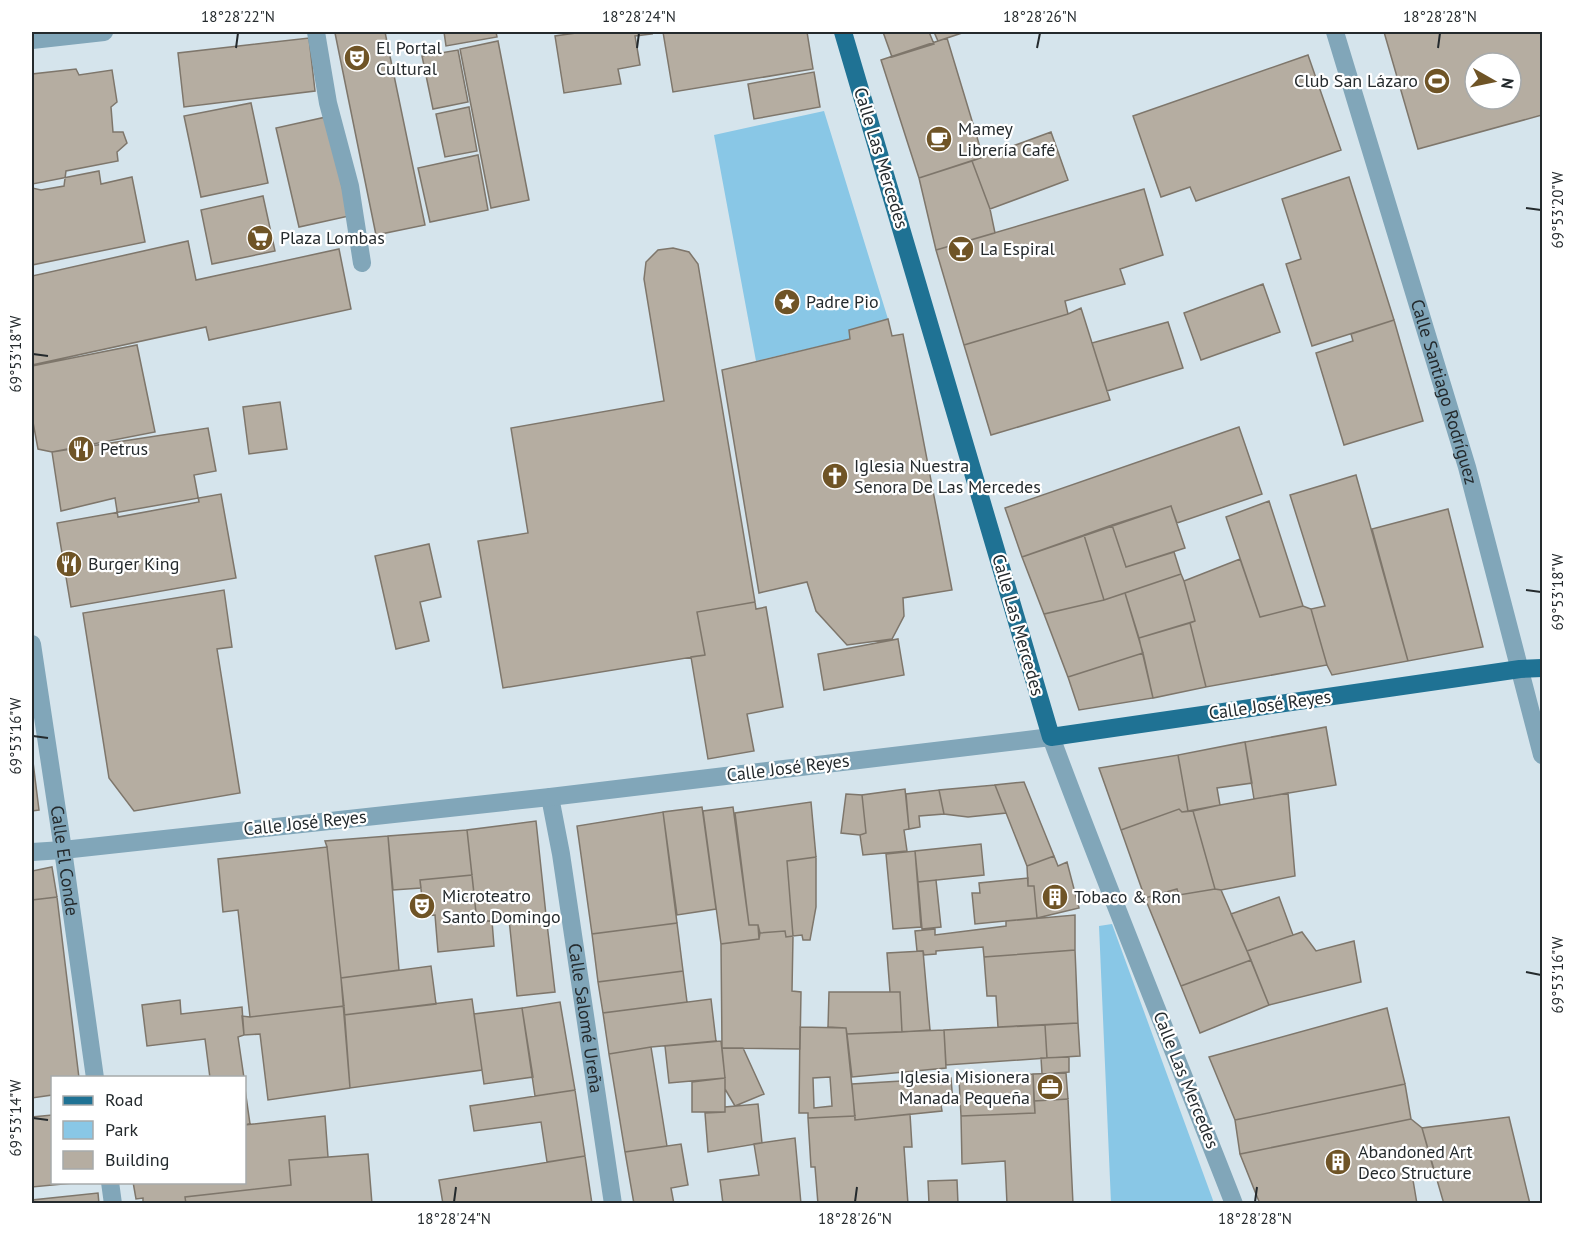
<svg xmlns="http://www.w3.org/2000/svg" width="1574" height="1235" font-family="'PT Sans',sans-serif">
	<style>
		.green { fill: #89c7e6 }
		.building { fill: #b5ada1; stroke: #7e766b; stroke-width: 1.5; fill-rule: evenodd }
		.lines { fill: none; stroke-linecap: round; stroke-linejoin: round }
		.minor { stroke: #81a6b9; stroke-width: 18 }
		.major { stroke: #1f7294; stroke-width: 18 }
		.ticks { fill: none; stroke: #242a2d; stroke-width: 2 }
		.labels { text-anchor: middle; stroke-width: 4.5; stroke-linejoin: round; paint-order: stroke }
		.poi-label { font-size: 18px; fill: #242a2d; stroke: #fff; text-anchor: start }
		.street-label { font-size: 18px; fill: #242a2d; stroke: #fff }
		.neatline { fill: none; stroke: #242a2d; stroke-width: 2 }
		.ticks-label { font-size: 15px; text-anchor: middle; fill: #242a2d }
	</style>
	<rect width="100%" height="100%" fill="#d5e4ec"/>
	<path class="green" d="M824,111L888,319L850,330V339L756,361L714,135Z
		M1112,924L1214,1203H1111L1099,926Z"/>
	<path class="building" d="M340,32H385L425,225L376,235L335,33Z
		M444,32H496L497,37L446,46Z
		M583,32H651L652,34L635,36L640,65L618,69L621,84L564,93L555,36Z
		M663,32H807L813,69L673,92Z
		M883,32H929L934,44L892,57Z
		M934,32H965L938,41Z
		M1384,32H1542V115L1418,149ZM1475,63H1511V99H1475Z
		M309,38L315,91L184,107L178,53Z
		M947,38L983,157L919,178L881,60Z
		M498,41L529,200L491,208L460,49Z
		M458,50L468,102L433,109L422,56Z
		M1308,55L1341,150L1196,201L1190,187L1161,197L1133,116Z
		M76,69L79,75L112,70L117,102L111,107L113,132H123L127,143L117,152L118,161L66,171L64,186L41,190L32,188V74Z
		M814,72L820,107L754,119L748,84Z
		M251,103L268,183L201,197L184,116Z
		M469,107L477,151L445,157L436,114Z
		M326,117L349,216L299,227L276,128Z
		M1051,132L1068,180L990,209L972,161Z
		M478,155L488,210L430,222L418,168Z
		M972,161L990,209L995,233L936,250L919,178Z
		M99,171L101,184L132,177L145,242L32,265V184Z
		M1349,177L1394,320L1312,346L1286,264L1301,259L1282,199Z
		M1144,189L1163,255L1120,269L1125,284L1065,301L1068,314L964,345L936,250Z
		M263,196L275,251L212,264L201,210Z
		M188,241L196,280L339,249L351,309L209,340L206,327L32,365V276Z
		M673,248L689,252L698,264L755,602L697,612L705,655L503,688L478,541L528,533L511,428L664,401L644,279L646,262L658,250Z
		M1263,284L1280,332L1201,360L1184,313Z
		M1081,308L1110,400L991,435L964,345L1068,314Z
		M888,319L892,336L903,334L952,590L903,598L904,616L892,639L847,645L816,611L807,582L759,593L722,370L850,339L849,330Z
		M1394,320L1423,421L1344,445L1316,353L1353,341L1351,334Z
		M1168,322L1183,368L1107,391L1092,343Z
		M137,345L155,432L52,452L38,449L32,417V366Z
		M280,402L287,449L249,454L243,407Z
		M1239,427L1262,494L1177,523L1171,506L1022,557L1005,508Z
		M208,428L216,471L194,475L199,502L118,517L115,498L61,511L52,452Z
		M1356,475L1408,661L1332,675L1327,665L1311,609L1325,606L1290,495Z
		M221,494L236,578L71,607L57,523Z
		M1269,501L1303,606L1260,617L1226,517Z
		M1171,506L1185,548L1126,567L1112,525Z
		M1448,509L1483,647L1408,661L1372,529Z
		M1112,525L1126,567L1174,552L1181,574L1104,600L1084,535Z
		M1084,535L1104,600L1044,614L1022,557Z
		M429,544L441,597L420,602L429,641L396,649L375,556Z
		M1240,559L1260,617L1303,606L1311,609L1327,665L1206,687L1190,623L1195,621L1184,581Z
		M1181,574L1184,581L1195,621L1139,638L1125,593Z
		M224,590L232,647L217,649L240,793L134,811L109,778L83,613Z
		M1125,593L1143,653L1068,677L1044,614L1104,600Z
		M755,602L756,609L766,607L783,707L747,714L754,751L708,759L691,657L705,655L697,612Z
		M1190,623L1206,687L1153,698L1139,638Z
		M898,639L904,675L824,690L818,654Z
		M1143,653L1153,698L1079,710L1068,677Z
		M1326,727L1336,785L1254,799L1245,742Z
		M1245,742L1252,783L1217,788L1220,805L1188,811L1178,755Z
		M32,754L39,810L32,811Z
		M1178,755L1188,811L1182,812L1179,809L1121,830L1099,768Z
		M1024,782L1054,856L1027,866L995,785Z
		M995,785L1006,813L968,817L944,814L939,790Z
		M905,789L909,829L904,830L907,851L863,855L860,835L866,833L862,795Z
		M939,790L944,814L919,816L920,827L909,829L906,794Z
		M1288,793L1295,876L1221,890L1215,889L1193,811L1220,805Z
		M846,794L862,795L866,833L860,835L841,833Z
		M811,802L816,857L787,861L793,936L786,937L785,931L760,933L758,925H749L735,813Z
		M702,807L716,909L677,915L663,812Z
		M733,807L749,925H758L759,939L721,944L703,811Z
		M1179,809L1182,812L1193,811L1215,889L1179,895L1177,889L1145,898L1121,830Z
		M663,812L677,923L592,934L577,826Z
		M536,821L546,915L477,922L467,830Z
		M467,830L472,875L420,880L421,888L393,890L388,836Z
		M388,836L399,970L341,978L327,847L325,841Z
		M981,844L984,875L918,882L915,851Z
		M327,847L344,1006L250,1017L238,910L223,912L218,859Z
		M915,851L921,927L893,929L886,854Z
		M1054,856L1058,866L1067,862L1079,908L1037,918L1034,886H1028L1027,866Z
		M816,857V907L810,940H803L802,935L793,936L787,861Z
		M52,867L57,897L32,900V871Z
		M472,875L477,922L492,921L494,946L438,952L435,915L424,916L420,880Z
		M1028,878V886H1034L1037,918L975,924L972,893H980L979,883Z
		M936,880L941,927L922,929L918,882Z
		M1177,889L1179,895L1215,889L1221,890L1251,960L1181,986L1145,898Z
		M57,897L79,1078H52V1095L32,1098V900Z
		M1279,897L1293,935L1247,951L1231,914Z
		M546,915L555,992L517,996L509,919Z
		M1075,915V950L984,957L983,947L936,951V954L924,955L923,951H917L915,931L935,929V935L1006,926V921Z
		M677,923L683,971L598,982L592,934Z
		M785,931L786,937L793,936L792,991L801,992L800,1049L722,1048L721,944L759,939L760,933Z
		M1302,932L1316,951L1354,941L1361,982L1269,1005L1247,951Z
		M1075,950L1078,1023L998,1027L996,996H987L984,957Z
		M923,951L930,1030L902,1032L900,992H890L887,953Z
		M1251,960L1269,1005L1200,1033L1181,986Z
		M431,966L436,1004L344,1015L341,978Z
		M683,971L687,1002L603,1013L598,982Z
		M829,992H900L902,1032L847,1034L846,1028L828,1027Z
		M472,999L482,1070L350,1088L344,1015Z
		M711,999L716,1041L651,1047L609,1054L603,1013Z
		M180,1000L181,1014L242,1007L244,1035L238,1037L244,1078H210L205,1039L147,1046L142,1005Z
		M560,1002L575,1090L535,1096L522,1008Z
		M344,1006L350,1088L268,1100L260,1034L244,1035L242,1016L250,1017Z
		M522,1008L533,1077L484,1084L474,1014Z
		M1387,1008L1405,1084L1235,1120L1209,1057Z
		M1078,1023L1080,1056L1047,1058L1045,1025Z
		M1045,1025L1047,1058L946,1065L944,1030Z
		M800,1027L846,1028L855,1116L808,1118V1113H799Z
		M944,1030L946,1068L852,1077L847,1034Z
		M721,1041L725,1078L669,1083L665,1046Z
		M651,1047L667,1146L625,1152L609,1054Z
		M722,1048H743L764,1094L735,1106L725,1089V1078Z
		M1069,1057V1072L1042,1074L1041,1058Z
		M1066,1073L1068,1099L1034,1101L1033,1074Z
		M1033,1074L1035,1113L961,1116L959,1078Z
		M830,1077L832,1106L814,1108L813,1078Z
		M725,1078V1112H692V1082Z
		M951,1078L953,1103L941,1105L942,1111L855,1120L852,1084Z
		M244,1082L250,1124L244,1125Z
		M1405,1084L1411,1119L1240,1154L1235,1120Z
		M575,1090L585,1156L547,1162L541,1122L474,1131L470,1106Z
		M1068,1099L1073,1204H1007L1005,1161L962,1164L961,1116L1035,1113L1034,1101Z
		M758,1104L762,1143L708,1152L705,1113L725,1112V1107Z
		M910,1114L912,1147H904L908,1204H818L815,1167H811L808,1118L855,1116V1120Z
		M52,1115V1182H84L32,1187V1117Z
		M325,1116L328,1157L289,1160L291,1185L185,1197L186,1204H143V1198L136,1199L133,1182H244V1125Z
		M1509,1117L1530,1204H1444L1422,1128Z
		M1411,1119L1422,1128L1434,1171L1412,1174L1417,1204H1260L1240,1154Z
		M795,1138L801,1204H723L720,1180L759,1175L754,1144Z
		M681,1144L688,1185L671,1188L674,1204H634L625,1152Z
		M368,1154L372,1204H186L185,1197L291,1185L289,1160Z
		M585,1156L592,1204H443L439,1180Z
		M957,1180L958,1204H929L928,1181Z
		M98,1193L99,1204H32V1200Z"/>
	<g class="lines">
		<g class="minor">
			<path d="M316,32L328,103L350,186L362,263"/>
			<path id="s1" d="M1335,32L1467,467L1542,755"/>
			<path d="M32,40L104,32"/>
			<path id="s2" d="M32,644L63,850L95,1078"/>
			<path id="s3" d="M550,797L561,854L613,1204"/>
			<path d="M32,852L63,850L550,797L1051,737C1109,893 1173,1048 1234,1204"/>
			<path d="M110,1182L113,1204"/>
		</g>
		<path class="major" d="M843,32L1051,737L1520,669L1542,668"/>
	</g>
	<path class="ticks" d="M236,48L238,33M637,48L639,33M1037,48L1040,33M1438,48L1440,33M1526,208L1541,210M33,354L48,356M1526,590L1541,592M33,736L48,738M1526,972L1541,975M33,1118L48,1120M454,1202L456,1187M855,1202L857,1187M1255,1202L1257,1187"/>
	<defs>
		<symbol id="theatre-disc" viewBox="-11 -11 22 22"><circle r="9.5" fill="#6f5426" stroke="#fff"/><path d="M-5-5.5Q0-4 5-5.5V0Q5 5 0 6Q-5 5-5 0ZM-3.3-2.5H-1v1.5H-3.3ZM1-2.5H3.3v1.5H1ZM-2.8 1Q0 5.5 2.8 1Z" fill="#fff"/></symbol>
		<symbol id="stadium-disc" viewBox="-11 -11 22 22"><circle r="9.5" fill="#6f5426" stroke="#fff"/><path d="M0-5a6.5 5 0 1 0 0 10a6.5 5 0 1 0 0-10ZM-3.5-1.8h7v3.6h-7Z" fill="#fff"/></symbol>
		<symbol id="cafe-disc" viewBox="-11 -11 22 22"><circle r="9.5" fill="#6f5426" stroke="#fff"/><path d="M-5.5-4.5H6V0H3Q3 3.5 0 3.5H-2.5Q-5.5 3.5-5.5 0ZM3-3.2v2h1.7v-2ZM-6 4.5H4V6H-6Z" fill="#fff"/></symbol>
		<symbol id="supermarket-disc" viewBox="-11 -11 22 22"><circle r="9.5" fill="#6f5426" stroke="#fff"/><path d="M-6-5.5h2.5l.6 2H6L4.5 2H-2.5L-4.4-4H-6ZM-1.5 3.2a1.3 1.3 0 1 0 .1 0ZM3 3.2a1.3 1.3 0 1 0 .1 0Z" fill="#fff"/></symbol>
		<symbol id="bar-disc" viewBox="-11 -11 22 22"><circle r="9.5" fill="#6f5426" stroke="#fff"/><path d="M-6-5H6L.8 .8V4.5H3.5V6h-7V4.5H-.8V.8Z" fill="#fff"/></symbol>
		<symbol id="sight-disc" viewBox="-11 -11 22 22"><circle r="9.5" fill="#6f5426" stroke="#fff"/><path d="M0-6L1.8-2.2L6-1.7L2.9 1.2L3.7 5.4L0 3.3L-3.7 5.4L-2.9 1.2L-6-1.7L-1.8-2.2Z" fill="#fff"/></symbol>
		<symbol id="restaurant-disc" viewBox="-11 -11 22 22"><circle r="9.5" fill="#6f5426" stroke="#fff"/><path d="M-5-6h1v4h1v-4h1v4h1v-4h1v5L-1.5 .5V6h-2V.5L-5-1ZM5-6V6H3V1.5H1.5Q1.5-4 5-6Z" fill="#fff"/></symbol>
		<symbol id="church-disc" viewBox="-11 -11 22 22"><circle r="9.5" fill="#6f5426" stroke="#fff"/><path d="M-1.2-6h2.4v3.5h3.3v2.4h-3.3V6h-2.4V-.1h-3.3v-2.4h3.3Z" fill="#fff"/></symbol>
		<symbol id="building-disc" viewBox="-11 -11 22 22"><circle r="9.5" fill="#6f5426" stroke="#fff"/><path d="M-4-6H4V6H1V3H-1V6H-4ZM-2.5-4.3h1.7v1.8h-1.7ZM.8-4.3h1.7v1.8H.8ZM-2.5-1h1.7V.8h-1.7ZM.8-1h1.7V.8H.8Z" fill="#fff"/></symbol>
		<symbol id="office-disc" viewBox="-11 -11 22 22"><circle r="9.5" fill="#6f5426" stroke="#fff"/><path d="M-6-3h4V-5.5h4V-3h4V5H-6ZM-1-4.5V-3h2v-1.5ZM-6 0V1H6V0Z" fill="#fff"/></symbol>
	</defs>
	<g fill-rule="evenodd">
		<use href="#theatre-disc" x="342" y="43" width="30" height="30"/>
		<use href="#stadium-disc" x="1422" y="66" width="30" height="30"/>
		<use href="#cafe-disc" x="924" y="124" width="30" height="30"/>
		<use href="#supermarket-disc" x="245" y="223" width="30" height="30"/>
		<use href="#bar-disc" x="946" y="234" width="30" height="30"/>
		<use href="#sight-disc" x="772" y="287" width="30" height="30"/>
		<use href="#restaurant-disc" x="66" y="434" width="30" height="30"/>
		<use href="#church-disc" x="820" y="461" width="30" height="30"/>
		<use href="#restaurant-disc" x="54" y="549" width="30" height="30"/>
		<use href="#building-disc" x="1040" y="882" width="30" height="30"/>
		<use href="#theatre-disc" x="407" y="891" width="30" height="30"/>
		<use href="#office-disc" x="1035" y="1072" width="30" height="30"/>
		<use href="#building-disc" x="1323" y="1147" width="30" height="30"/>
	</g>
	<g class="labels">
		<g class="poi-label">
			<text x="376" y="54">El Portal<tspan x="376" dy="21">Cultural</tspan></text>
			<text x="1418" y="87" text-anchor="end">Club San Lázaro</text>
			<text x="958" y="135">Mamey<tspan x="958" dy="21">Librería Café</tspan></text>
			<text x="280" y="244">Plaza Lombas</text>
			<text x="980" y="255">La Espiral</text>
			<text x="806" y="308">Padre Pio</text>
			<text x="100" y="455">Petrus</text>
			<text x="854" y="472">Iglesia Nuestra<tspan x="854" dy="21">Senora De Las Mercedes</tspan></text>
			<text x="88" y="570">Burger King</text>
			<text x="442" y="902">Microteatro<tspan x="442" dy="21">Santo Domingo</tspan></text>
			<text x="1074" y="903">Tobaco &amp; Ron</text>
			<text x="1030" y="1083" text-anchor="end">Iglesia Misionera<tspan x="1030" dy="21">Manada Pequeña</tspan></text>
			<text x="1358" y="1158">Abandoned Art<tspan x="1358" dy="21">Deco Structure</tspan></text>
		</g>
		<g class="street-label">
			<text transform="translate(881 158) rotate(73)" y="6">Calle Las Mercedes</text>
			<text dy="6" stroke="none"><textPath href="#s1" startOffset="376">Calle Santiago Rodríguez</textPath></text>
			<text transform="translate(1018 625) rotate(74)" y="6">Calle Las Mercedes</text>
			<text transform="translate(1270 705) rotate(-8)" y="6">Calle José Reyes</text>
			<text transform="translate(788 768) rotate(-7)" y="6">Calle José Reyes</text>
			<text transform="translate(305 823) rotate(-6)" y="6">Calle José Reyes</text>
			<text dy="6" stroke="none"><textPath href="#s2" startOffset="219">Calle El Conde</textPath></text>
			<text dy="6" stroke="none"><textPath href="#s3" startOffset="224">Calle Salomé Ureña</textPath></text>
			<text transform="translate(1186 1080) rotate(68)" y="6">Calle Las Mercedes</text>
		</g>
	</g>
	<rect width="1574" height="1235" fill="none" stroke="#ffffff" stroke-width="66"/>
	<rect x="51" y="1076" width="195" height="108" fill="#ffffff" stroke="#a7aaab" stroke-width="1.5"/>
	<rect x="63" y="1096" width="30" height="9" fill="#1f7294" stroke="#a7aaab" stroke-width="1.5"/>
	<text x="105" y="1106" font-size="18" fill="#242a2d">Road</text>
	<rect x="63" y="1121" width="30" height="18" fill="#89c7e6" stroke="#a7aaab" stroke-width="1.5"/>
	<text x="105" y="1136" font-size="18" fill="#242a2d">Park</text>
	<rect x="63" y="1151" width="30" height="18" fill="#b5ada1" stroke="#a7aaab" stroke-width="1.5"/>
	<text x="105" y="1166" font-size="18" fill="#242a2d">Building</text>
	<g transform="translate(1493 81) rotate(99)"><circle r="28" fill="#ffffff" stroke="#a7aaab" stroke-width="1.5"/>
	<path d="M0-4.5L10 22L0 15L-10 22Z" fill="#6f5426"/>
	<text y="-9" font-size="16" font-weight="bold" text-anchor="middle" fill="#242a2d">N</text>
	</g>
	<rect x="33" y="33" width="1508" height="1169" class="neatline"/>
	<g class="ticks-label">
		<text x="238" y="22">18°28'22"N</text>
		<text x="639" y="22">18°28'24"N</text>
		<text x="1040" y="22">18°28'26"N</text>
		<text x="1440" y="22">18°28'28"N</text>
		<text transform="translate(1558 210) rotate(-90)" y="5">69°53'20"W</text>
		<text transform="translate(16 354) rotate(-90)" y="5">69°53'18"W</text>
		<text transform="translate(1558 592) rotate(-90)" y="5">69°53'18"W</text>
		<text transform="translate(16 736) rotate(-90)" y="5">69°53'16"W</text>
		<text transform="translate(1558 975) rotate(-90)" y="5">69°53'16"W</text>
		<text transform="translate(16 1118) rotate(-90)" y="5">69°53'14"W</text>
		<text x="454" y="1224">18°28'24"N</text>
		<text x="855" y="1224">18°28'26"N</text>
		<text x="1255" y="1224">18°28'28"N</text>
	</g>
</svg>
